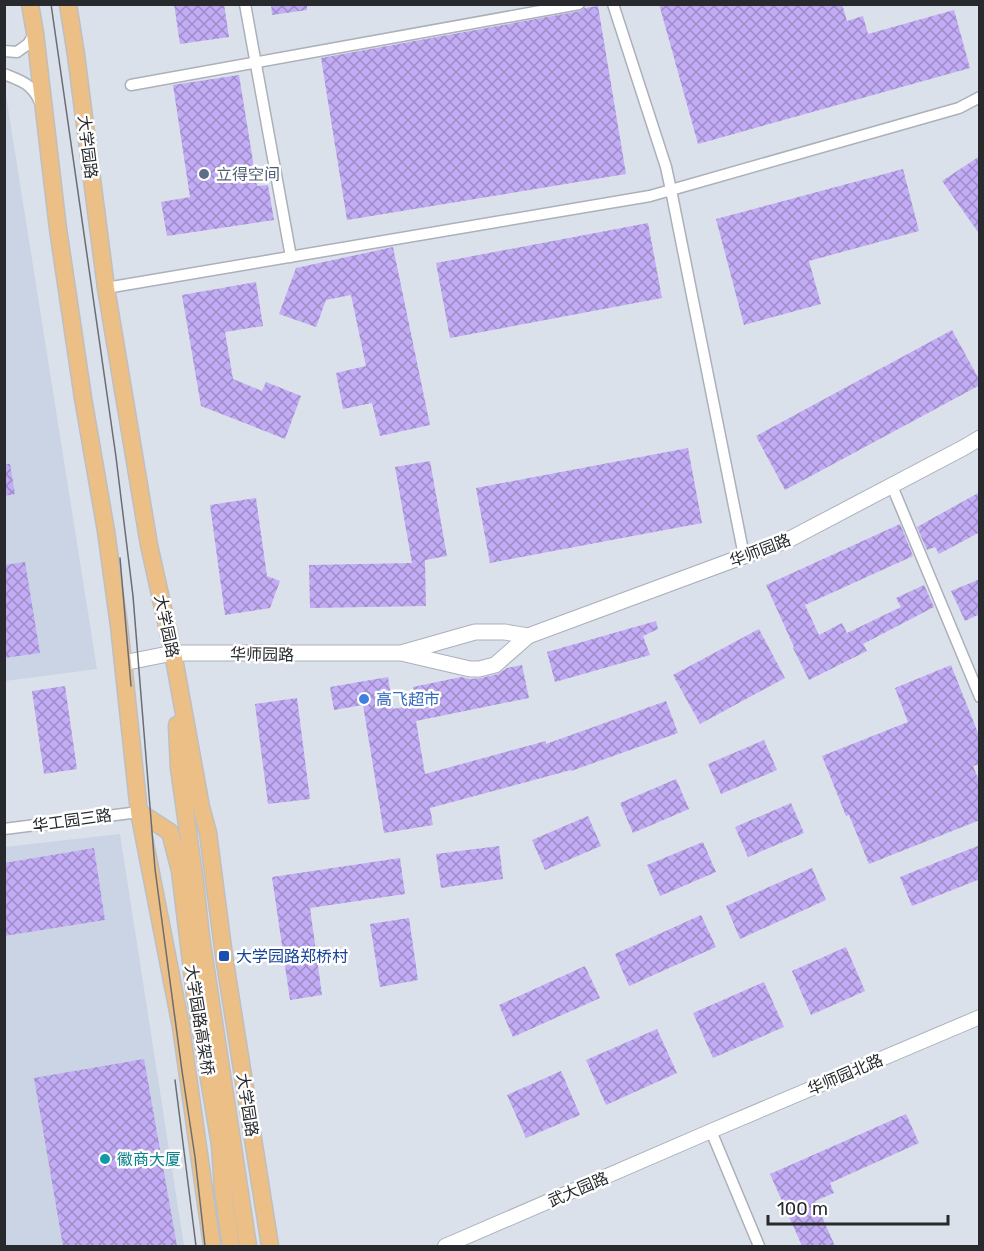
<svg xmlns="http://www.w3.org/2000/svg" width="984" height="1251" font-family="Rubik,'Noto Sans SC',sans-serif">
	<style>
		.built { fill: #cbd4e4 }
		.building { fill: url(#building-cross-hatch) }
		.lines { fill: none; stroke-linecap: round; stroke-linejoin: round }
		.minor-casing { stroke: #abb0b9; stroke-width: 13 }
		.tertiary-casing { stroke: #abb0b9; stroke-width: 16 }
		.secondary-casing { stroke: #abb0b9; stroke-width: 17 }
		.primary-casing { stroke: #bebfc0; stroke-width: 19 }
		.minor { stroke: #fff; stroke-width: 10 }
		.tertiary { stroke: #fff; stroke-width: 14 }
		.secondary { stroke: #fff; stroke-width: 15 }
		.primary { stroke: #ebbf85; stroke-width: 16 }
		.tram { stroke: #6a6d73; stroke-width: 1.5 }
		.service-dot { fill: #5c6f8a; stroke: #fff; stroke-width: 2 }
		.shop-dot { fill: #3f7fe0; stroke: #fff; stroke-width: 2 }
		.transit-dot { fill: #1a4fb4; stroke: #fff; stroke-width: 2 }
		.culture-dot { fill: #0f9aa8; stroke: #fff; stroke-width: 2 }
		.labels { text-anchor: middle; stroke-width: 5; stroke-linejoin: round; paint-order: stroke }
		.street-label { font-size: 16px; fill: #27292d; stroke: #fff }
		.service-label { font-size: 16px; fill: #4e5e75; stroke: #fff; text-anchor: start }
		.shop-label { font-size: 16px; fill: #366cbe; stroke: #fff; text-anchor: start }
		.transit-label { font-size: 16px; fill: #164399; stroke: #fff; text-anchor: start }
		.culture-label { font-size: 16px; fill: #0d838f; stroke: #fff; text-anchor: start }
	</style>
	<defs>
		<pattern id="building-cross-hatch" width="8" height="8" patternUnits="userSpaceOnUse" patternTransform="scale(1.5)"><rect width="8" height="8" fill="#c2acf5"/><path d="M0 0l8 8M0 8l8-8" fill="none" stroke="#9e8cc7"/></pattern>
	</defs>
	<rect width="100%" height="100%" fill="#dbe1ea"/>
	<path class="built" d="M4,83L97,669L5,681H4Z
		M120,834L184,1246H5L4,847Z"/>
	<path class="building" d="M174,4H224L229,37L180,44Z
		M271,4H307V10L272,15Z
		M659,4H842L847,21L863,16L868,34L954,10L970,68L698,144Z
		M598,6L626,174L347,220L321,58L580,11L585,8Z
		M239,75L257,186L268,185L274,220L167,236L161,202L190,197L173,85Z
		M980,156V235L942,181Z
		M903,169L919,231L809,261L821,304L744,325L716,219Z
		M648,223L662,298L450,338L436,263Z
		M393,247L430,425L380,436L372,403L343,409L336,373L366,366L351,295L326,300L316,327L279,314L296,268Z
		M256,282L263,326L225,332L233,379L262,391L266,382L301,396L285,439L201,406L182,295Z
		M952,330L980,381V385L785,490L756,436Z
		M688,448L702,523L490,563L476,488Z
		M430,461L447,556L425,560L426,606L310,608L309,565L412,563L395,467Z
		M4,464H10L15,494L4,496Z
		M980,492V532L939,554L935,547L927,550L917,527Z
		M256,498L267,576L280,581L270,608L225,615L210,505Z
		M900,524L913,556L805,605L819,635L842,623L847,633L901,607L896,598L924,585L934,607L863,644L867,651L809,680L793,648L794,647L766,585Z
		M25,562L40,653L4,658V565Z
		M980,579V614L965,621L951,591Z
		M656,621L658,629L643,636L650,655L555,682L547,652Z
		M759,629L785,678L700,724L673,675Z
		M522,665L529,698L416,721L425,774L546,741V744L666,701L678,733L571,771V770L430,808L433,825L384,833L363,705L334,710L330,687L388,677L393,709L416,705L413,687L461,677L470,679L481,678L498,674L507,668Z
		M951,665L980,738V764L973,766L980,783V820L869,864L849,815L846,816L822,756L908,722L895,688Z
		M65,686L77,769L44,774L32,691Z
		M297,698L310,799L268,804L255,704Z
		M764,740L777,770L721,794L708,764Z
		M676,779L689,809L633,833L620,803Z
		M791,803L804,833L748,857L735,827Z
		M588,816L601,846L545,870L532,840Z
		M703,842L716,872L660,896L647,865Z
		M980,845V879L912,906L900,877Z
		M499,846L503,879L441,888L436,854Z
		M94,848L105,920L4,936V863Z
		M400,858L405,894L310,908L322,995L290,1000L272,877Z
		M812,868L826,900L740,939L726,906Z
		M701,915L716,947L629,986L615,954Z
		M409,918L418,980L380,987L370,924Z
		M846,947L865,991L811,1015L792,971Z
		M585,966L600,998L513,1037L499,1005Z
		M764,982L784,1027L713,1058L693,1013Z
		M657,1029L677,1073L606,1105L586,1060Z
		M144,1059L177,1246H63L34,1078Z
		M561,1071L580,1115L526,1138L507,1095Z
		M906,1114L919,1143L830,1183L834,1193L815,1201L835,1246H802L770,1174Z"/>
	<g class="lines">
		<defs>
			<path id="minor" d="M245,4L291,257
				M613,4L666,167L671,190L744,556
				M4,51L17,52L28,44L35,33
				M4,74C22,81 32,84 40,102
				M131,85L579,4
				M106,288L650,196L959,108L980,97
				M892,486L980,697
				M4,829L139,812
				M711,1131L759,1246"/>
			<path id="tertiary" d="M445,1246L711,1131L980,1017"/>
			<path id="secondary" d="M401,653L475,632H505L528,636
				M123,663L173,653H401L470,669H479L495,665L528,636L790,539L963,448L980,438"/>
			<path id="primary" d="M30,4L35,33L58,229L83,398L106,531L119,626L139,812L181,1027L212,1246
				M68,4L76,55L106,288L149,545L173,653L201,807L208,833L224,956L270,1246
				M177,725L179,768L195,882L201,937L248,1246
				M139,812L170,832L180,871L195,995L220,1145L223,1190L231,1246"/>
		</defs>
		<use href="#minor" class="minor-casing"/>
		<use href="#tertiary" class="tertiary-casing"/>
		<use href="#secondary" class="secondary-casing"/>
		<use href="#primary" class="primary-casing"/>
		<use href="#minor" class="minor"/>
		<use href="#tertiary" class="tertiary"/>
		<use href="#secondary" class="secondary"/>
		<use href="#primary" class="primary"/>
		<path class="tram" d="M51,4L116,457L133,596L155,869L182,1071L195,1157L205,1246
			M120,558L131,686
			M175,1080L196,1246"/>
	</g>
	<circle class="service-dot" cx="204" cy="174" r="6"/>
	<circle class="shop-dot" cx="364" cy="699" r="6"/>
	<rect class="transit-dot" x="218" y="950" width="12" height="12" rx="3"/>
	<circle class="culture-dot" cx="105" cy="1159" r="6"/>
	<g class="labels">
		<g class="street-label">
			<text transform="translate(88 147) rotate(83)" y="6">大学园路</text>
			<text transform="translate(760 550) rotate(-21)" y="6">华师园路</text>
			<text transform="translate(167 626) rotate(78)" y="6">大学园路</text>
			<text transform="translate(262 654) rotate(1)" y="6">华师园路</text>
			<text transform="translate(72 820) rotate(-8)" y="6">华工园三路</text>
			<text transform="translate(200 1020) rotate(81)" y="6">大学园路高架桥</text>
			<text transform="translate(845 1074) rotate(-23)" y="6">华师园北路</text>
			<text transform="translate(248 1105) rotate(81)" y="6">大学园路</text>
			<text transform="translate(578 1189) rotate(-23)" y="6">武大园路</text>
		</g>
		<g class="service-label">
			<text x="216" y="180">立得空间</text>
		</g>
		<g class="shop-label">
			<text x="376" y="705">高飞超市</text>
		</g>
		<g class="transit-label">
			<text x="236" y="962">大学园路郑桥村</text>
		</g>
		<g class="culture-label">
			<text x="117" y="1165">徽商大厦</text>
		</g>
	</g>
	<rect width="984" height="1251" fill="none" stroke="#27292d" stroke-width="12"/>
	<path d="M768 1215v9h180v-9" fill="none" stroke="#27292d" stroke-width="3"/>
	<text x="777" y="1215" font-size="18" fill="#27292d" stroke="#ffffff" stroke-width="4.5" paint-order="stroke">100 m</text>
</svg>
